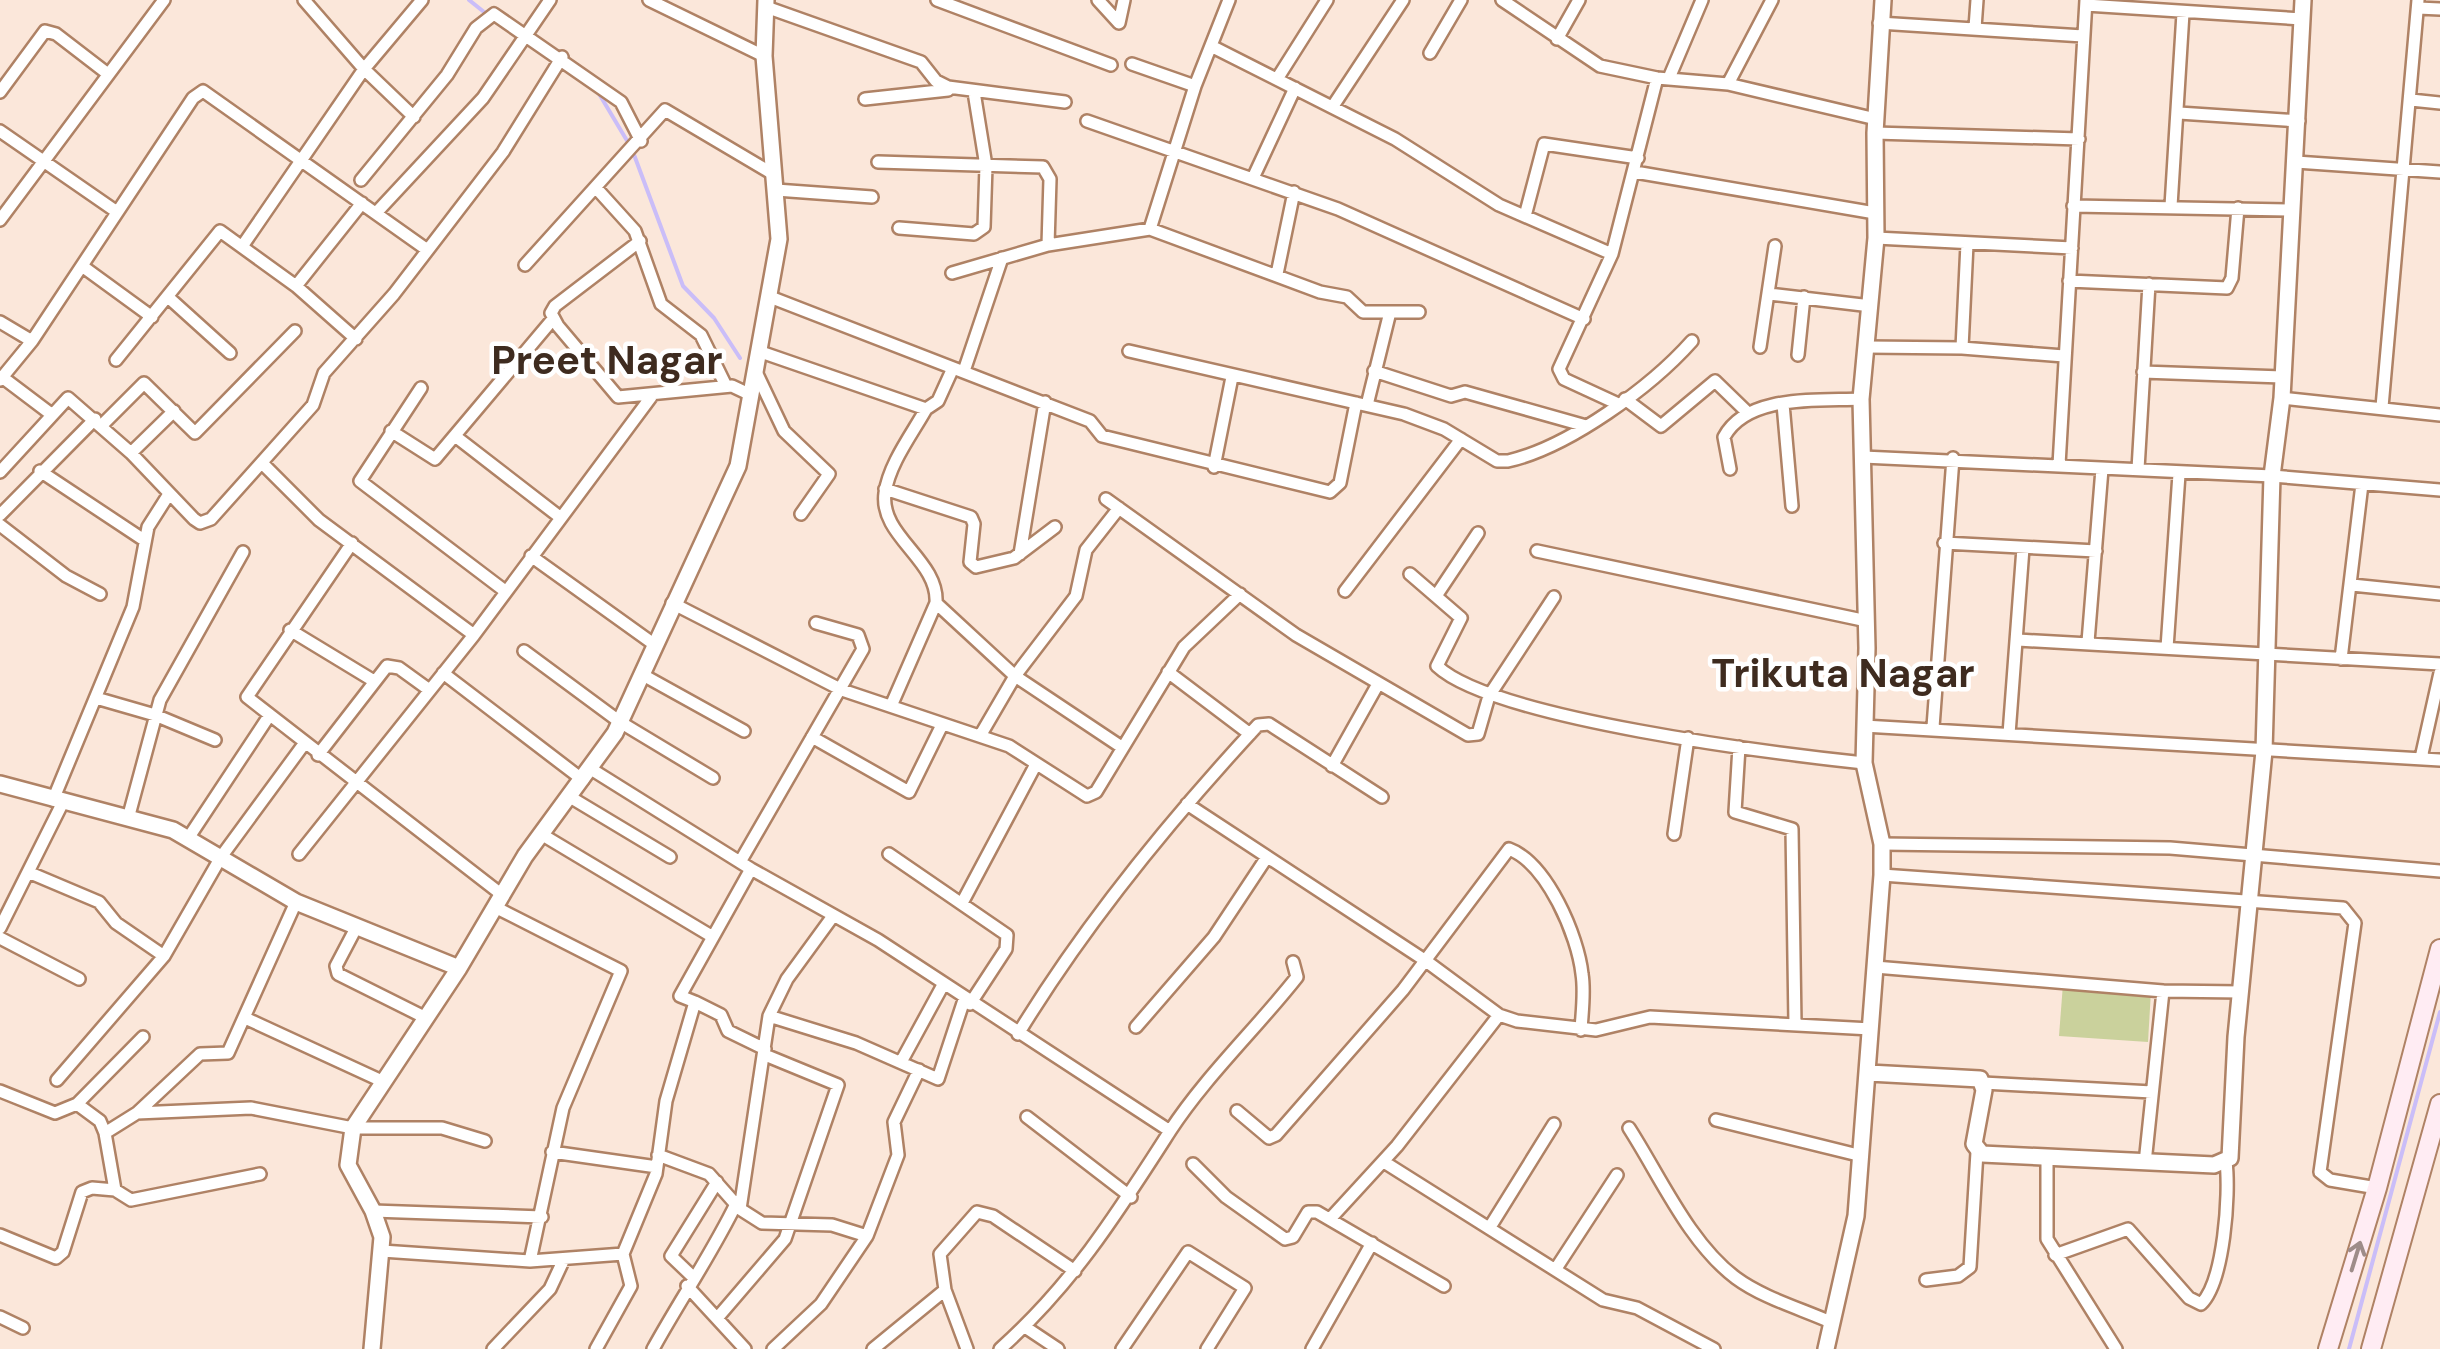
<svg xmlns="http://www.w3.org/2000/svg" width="2440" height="1349" font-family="'DM Sans',sans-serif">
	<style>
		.green { fill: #cad19c }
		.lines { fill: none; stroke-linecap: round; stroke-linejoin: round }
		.stream { stroke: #cabdf8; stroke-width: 4 }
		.minor-casing { stroke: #af8265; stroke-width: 16 }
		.tertiary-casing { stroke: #af8265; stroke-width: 20 }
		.secondary-casing { stroke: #af8265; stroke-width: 22 }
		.minor { stroke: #fff; stroke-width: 11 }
		.tertiary { stroke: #fff; stroke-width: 15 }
		.secondary { stroke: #ffecf3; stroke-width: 18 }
		.oneway { stroke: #9e8c89 }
		.labels { text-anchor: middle; stroke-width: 9; stroke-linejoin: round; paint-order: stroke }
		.district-label { font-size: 40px; font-weight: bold; fill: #3e2b1f; stroke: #fff }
	</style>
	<rect width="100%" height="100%" fill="#fbe7da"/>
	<path class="green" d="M2063,984L2151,991L2148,1042L2059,1036Z"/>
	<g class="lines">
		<path class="stream" d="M469,0L504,28
			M598,92L629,144
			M633,152L683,286L714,318L740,358
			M2349,1349L2440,1012"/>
		<defs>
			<path id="minor" d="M304,0L364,69L414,117
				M649,0L764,56
				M937,0L1111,65
				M1098,0L1119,23L1124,0
				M1502,0L1600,66L1657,78L1728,84L1876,119
				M2086,5L2302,19
				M766,7L921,62L936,81L948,87L1065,102
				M2418,8L2440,9
				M1879,23L2083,36
				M1975,28L1977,0
				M1557,39L1579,0
				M1211,46L1395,139L1499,205L1612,254
				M1430,53L1461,0
				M1132,64L1195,86
				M1669,78L1702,0
				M1277,79L1327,0
				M1728,84L1772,0
				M0,92L45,31L56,34L108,74
				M865,99L948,90
				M2411,100L2440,103
				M1333,106L1403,0
				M2179,113L2299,121
				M1087,121L1338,209L1584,319
				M0,131L117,212
				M1875,133L2079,139
				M878,162L1043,167L1050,179L1048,245
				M2296,162L2440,172
				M1635,172L1875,213
				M1253,178L1295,88
				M361,180L447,75L476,28L494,14L621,102L641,141
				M597,189L635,231L661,304L701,335L726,386
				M776,190L872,197
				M2073,206L2292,210
				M2171,206L2183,13
				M376,213L483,98L550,0
				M1525,216L1544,144L1638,158
				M0,220L164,0
				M899,228L974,234L984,227L986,166L974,92
				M1150,229L1195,86L1229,0
				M1876,238L2072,248
				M640,241L555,306L551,313L558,326L618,397L732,386L751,395
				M243,245L364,69L422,0
				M525,265L665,110L773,174
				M82,266L152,317
				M952,273L1048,245L1150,229L1320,292L1347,297L1363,312H1419
				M1277,274L1294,192
				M2069,281L2227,288L2232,278L2238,208
				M296,286L362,203
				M1769,294L1871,306
				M168,297L230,353
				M770,297L1090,421L1102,436L1330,492L1340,483L1356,403
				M0,322L32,341
				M1760,347L1775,246
				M1867,347L1962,348L2064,356
				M1962,348L1967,244
				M758,351L926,409L938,401L953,368
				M1129,351L1404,414L1444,429L1497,461H1508C1569,447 1651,387 1692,341
				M1798,355L1804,297
				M116,360L220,231L296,286L356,339
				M964,371L1002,258
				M1374,371L1451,396L1465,392L1586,426
				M756,372L784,431L829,474L801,514
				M2143,372L2282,377
				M2,377L51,414
				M0,380L32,341L193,98L203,91L426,249
				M421,388L360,481L505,591
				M2282,398L2440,415
				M1625,399L1661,426L1715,381L1748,413
				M1616,403L1564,379L1559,369L1612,254L1657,78
				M1783,404L1792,506
				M1367,405L1390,312
				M2382,407L2418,0
				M926,409C912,434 889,464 885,493C879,536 939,560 936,603L1015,676L1120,746
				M101,426L144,383L195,433L295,331
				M391,431L435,459L553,319
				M455,436L561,518
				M131,453L174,411
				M1863,457L2272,476L2440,490
				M263,464L319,520L474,635
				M2059,465L2086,0
				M1214,467L1232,377
				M1730,469L1724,437C1747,394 1818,401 1861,399
				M2138,469L2149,284
				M40,471L144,540
				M0,472L68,398L131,453L194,519L200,523L211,519L313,405L324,373L394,294L503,152L562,57
				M885,489L971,517L974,524L970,562L976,567L1014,558L1055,527
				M1106,499L1296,635L1468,735L1478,734L1489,696L1554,597
				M0,515L95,419
				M0,525L66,576L100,594
				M352,543L247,697L501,894
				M1944,543L2096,551
				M1537,551L1867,621
				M1020,554L1045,402
				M531,556L655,645
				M1410,574L1461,618L1437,666C1493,719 1779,754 1864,763
				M2352,585L2440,594
				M1345,591L1461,439
				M1436,596L1478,533
				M672,603L842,690L1009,746L1087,796L1096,792L1184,647L1240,594
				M290,630L374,681
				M2018,640L2440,664
				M2088,642L2102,469
				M2167,648L2179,474
				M524,651L620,722L713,778
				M2341,659L2362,484
				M1168,672L1250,734
				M443,673L583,780
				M643,675L744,731
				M96,698L155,715L215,740
				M891,706L936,603
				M1864,726L2440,760
				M1933,727L1953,458
				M2009,734L2023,548
				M980,736L1015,676L1076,596L1086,550L1119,508
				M812,737L909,792L942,725
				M1739,747L1735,812L1792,829L1795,1024
				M318,755L387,666L399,668L428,689
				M2421,758L2440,673
				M1332,766L1378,684
				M591,769L751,869L878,940L1170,1131
				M570,797L670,857
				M53,800L133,607L148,527L169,494
				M1187,804L1426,961L1499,1015L1517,1021L1596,1030L1650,1017L1871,1029
				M129,815L160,700L243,552
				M541,834L713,937
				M1674,834L1688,738
				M189,837L269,716
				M1882,844L2170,848L2440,871
				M299,854L474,635L651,397
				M889,854L1007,935L1006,949L970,1004
				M740,862L863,649L858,635L816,623
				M28,872L99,902L116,923L164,956
				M1882,875L2343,908L2355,923L2320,1172L2330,1180L2377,1188
				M962,903L1035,766
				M495,907L621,971L563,1108L530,1261
				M0,928L63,802
				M356,928L336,966L338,974L426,1018
				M0,938L79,979
				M1875,967L2163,991L2241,992
				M695,1002L721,1015L728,1031L765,1049
				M769,1016L856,1043L938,1079L964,1000
				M245,1018L384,1082
				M1136,1027L1214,937L1267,857
				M1018,1034C1085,924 1170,820 1258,725L1269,724L1382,797
				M901,1062L943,985
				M57,1080L164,956L221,857L304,744
				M1983,1083L2152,1092
				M0,1091L55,1113L77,1104L100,1121L105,1133
				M77,1104L143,1037
				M1237,1111L1269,1138L1276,1135L1403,990L1509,849C1547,863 1578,936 1582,974C1585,992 1582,1012 1581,1030
				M137,1113L251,1108L353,1128H442L485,1141
				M1027,1117L1131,1197
				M1716,1120L1862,1156
				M1629,1128C1660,1176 1689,1243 1736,1278C1763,1298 1802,1309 1833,1323
				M552,1152L657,1167
				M658,1155L709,1174L740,1209L762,1223L832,1225L867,1236L898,1155L894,1122L919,1070
				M2047,1160V1239L2116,1349
				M1384,1162L1603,1300L1637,1308L1714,1349
				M2145,1163L2163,991
				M1193,1164L1226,1197L1285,1239L1293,1237L1308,1212H1317L1444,1286
				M260,1174L131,1200L115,1190L105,1133L137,1113L200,1054L228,1053L296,902
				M740,1209L769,1016L787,979L833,916
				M373,1211L542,1217
				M1330,1219L1397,1146L1499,1015
				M1490,1227L1554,1124
				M0,1235L56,1258L63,1252L82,1192L92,1188L115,1190
				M382,1251L530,1261L623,1254
				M2055,1255L2128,1229L2189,1298L2201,1304C2224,1282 2230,1194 2226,1162
				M1557,1267L1617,1175
				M694,1278L671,1256L717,1182
				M1926,1280L1958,1276L1970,1267L1977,1152
				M687,1286L745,1349
				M719,1316L785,1239L838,1085L765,1055
				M0,1317L23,1328
				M1025,1327L1058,1349
				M493,1349L550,1289L564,1259
				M596,1349L631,1286L623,1254L656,1174L666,1101L695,1002L680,996L751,869
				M653,1349C680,1300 711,1255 736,1204
				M773,1349L821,1304L867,1236
				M873,1349L945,1290
				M967,1349L945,1290L940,1254L977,1212L993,1216L1075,1271
				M1000,1349C1073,1284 1118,1212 1170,1131C1206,1076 1256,1029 1297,977L1293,962
				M1122,1349L1188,1252L1245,1288L1207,1349
				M1312,1349L1372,1243"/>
			<path id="tertiary" d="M0,784L173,830L296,902L459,968
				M1869,1073L1980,1079L1984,1090L1974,1144L1982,1154L2214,1165L2230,1158L2236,1037L2264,751L2272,476L2282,398L2303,0
				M372,1349L382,1237L373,1211L348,1165L353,1128L459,968L525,856L615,733L738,466L779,239L764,56L766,0
				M1826,1349L1856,1216L1882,875V844L1864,763L1867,648L1861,399L1876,238L1875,133L1883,0"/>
			<path id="secondary" d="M2328,1349L2377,1188L2440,949
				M2371,1349L2440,1104"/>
		</defs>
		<use href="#minor" class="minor-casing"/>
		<use href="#tertiary" class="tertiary-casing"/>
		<use href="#secondary" class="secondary-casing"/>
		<use href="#minor" class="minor"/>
		<use href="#tertiary" class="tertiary"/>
		<use href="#secondary" class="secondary"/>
	</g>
	<defs><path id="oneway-shaft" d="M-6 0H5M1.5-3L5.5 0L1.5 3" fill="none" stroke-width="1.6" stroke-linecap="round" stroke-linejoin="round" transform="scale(2.5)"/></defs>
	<use class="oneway" href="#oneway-shaft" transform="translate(2356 1256) rotate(-73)"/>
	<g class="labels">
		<g class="district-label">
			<text x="607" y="374">Preet Nagar</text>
			<text x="1843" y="687">Trikuta Nagar</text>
		</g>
	</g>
</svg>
